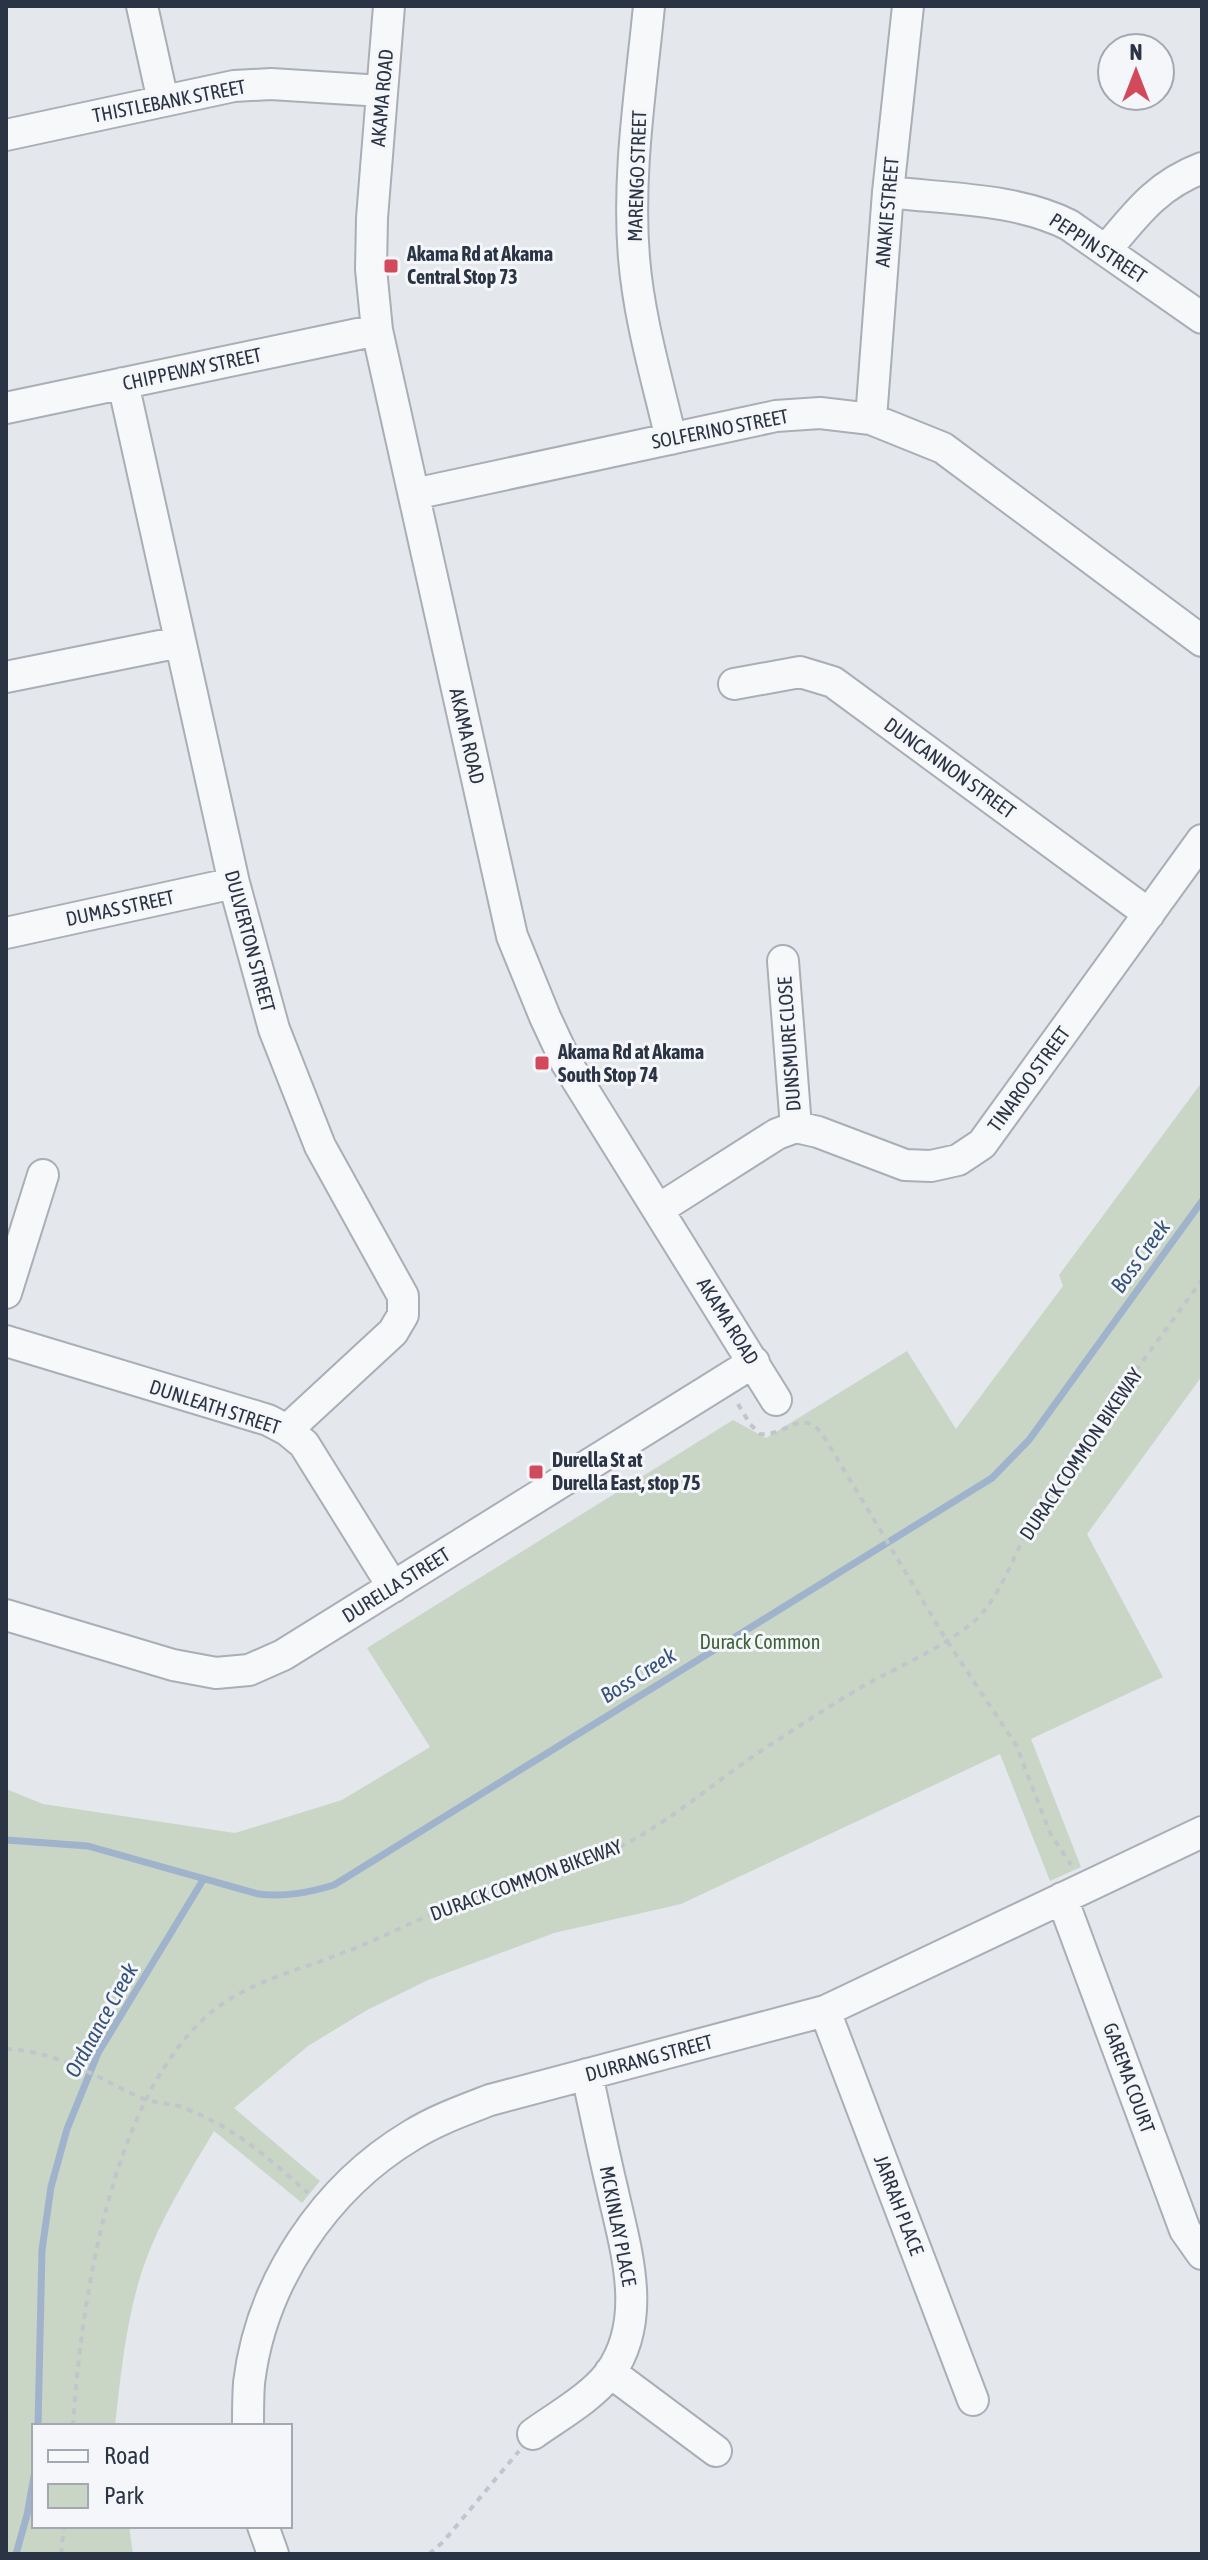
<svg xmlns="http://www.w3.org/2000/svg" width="1208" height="2560" font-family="'Asap Condensed',sans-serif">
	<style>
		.green { fill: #c9d6c5 }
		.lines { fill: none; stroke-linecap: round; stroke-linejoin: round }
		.stream { stroke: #9fb4cc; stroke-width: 7 }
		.minor-casing { stroke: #a9aeb7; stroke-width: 34 }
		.path { stroke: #c2c5cb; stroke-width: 4; stroke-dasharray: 6 6; stroke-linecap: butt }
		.minor { stroke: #f7f8fa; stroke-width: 30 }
		.poi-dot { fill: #d1495b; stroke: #f4f6f9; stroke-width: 3 }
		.labels { text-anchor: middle; stroke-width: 6; stroke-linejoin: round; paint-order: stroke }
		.street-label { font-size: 20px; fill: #2b3445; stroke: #f4f6f9 }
		.poi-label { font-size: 20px; font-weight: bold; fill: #2b3445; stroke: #f4f6f9; text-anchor: start }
		.park-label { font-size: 20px; fill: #3f6138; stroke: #f4f6f9 }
		.water-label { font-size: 22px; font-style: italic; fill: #34527a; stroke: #f4f6f9 }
	</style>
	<rect width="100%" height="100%" fill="#e4e7ec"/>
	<path class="green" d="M1202,1082V1376L1087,1534L1163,1677L1031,1739L1081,1867L1050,1881L1000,1754L681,1904L554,1933L428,1980L367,2010L308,2046L234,2108L320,2181L302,2203L214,2131C188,2175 160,2219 143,2268C126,2319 121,2373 115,2426H34V2526H129L133,2554H6V1789L43,1804L235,1833L342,1800L430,1747L367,1648L733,1420L766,1438L907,1351L956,1429L1063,1286L1059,1275Z"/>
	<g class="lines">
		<path class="stream" d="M6,1840L88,1846L258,1894C285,1897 307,1893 334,1885L992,1478L1029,1440L1202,1201
			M38,2426L42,2250L51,2187L67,2129L98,2053L203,1880
			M16,2554L27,2515L34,2476"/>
		<defs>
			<path id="minor" d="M142,6L163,101
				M389,6L372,218L371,269L377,330L512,936L545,1017L566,1062L776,1400
				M649,6C641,89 627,174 634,258C639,319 657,379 671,439
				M6,135L234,86L271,84L382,91
				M888,192C946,199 1016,198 1069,225L1202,318
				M1106,250C1136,214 1157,185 1202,168
				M123,383L234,883L274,1029L320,1146L403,1296V1315L393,1332L287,1430
				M6,408L377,330
				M871,419L888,192L908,6
				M414,494L776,416L820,413L871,419L943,448L1202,641
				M6,677L180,642
				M734,684L800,672L833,682L1149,914
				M6,933L234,883
				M783,961L796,1127
				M659,1209L777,1134L796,1127L818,1132L905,1165L931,1166L958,1160L982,1144L1202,840
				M6,1293L43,1175
				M6,1341L268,1420L287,1430L304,1444L393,1587
				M6,1615L173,1665L216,1673L249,1670L283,1655L754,1362
				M1062,1898L1185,2230L1202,2254
				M825,2011L973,2400
				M610,2372L716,2451
				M248,2426C248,2412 248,2397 249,2383C261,2282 325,2187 412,2135C436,2120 464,2110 490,2100L825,2011L1202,1832
				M533,2434C558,2416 591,2398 610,2373C649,2318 625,2247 612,2188C603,2150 595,2112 587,2074
				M263,2526L273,2554"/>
		</defs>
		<use href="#minor" class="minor-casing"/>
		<path class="path" d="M738,1404L750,1424L760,1434C787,1437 801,1406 823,1435L947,1641L1016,1745L1050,1833L1071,1865
			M6,2049C56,2051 95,2076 139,2097C154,2104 171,2102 187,2109C238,2130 267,2157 308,2193
			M73,2426C81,2302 111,2093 214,2010C249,1982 299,1970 340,1954C383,1938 424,1916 467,1899C510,1882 556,1874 598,1857C661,1831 709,1785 764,1749C798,1727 832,1704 867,1684C902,1665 940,1649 971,1624C1002,1599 1016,1546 1037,1513C1089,1433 1146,1357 1202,1280
			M61,2554L64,2526
			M429,2554L443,2542L519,2451"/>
		<use href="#minor" class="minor"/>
	</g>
	<g class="poi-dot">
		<rect x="383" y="258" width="16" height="16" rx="4"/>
		<rect x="534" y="1055" width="16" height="16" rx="4"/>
		<rect x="528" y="1464" width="16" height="16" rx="4"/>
	</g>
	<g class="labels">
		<g class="street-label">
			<text transform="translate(382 98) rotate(-85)" y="7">AKAMA ROAD</text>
			<text transform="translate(169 101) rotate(-11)" y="7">THISTLEBANK STREET</text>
			<text transform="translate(637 176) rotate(-88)" y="7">MARENGO STREET</text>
			<text transform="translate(887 212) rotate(-85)" y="7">ANAKIE STREET</text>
			<text transform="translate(1098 248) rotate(33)" y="7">PEPPIN STREET</text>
			<text transform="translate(192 369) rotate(-12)" y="7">CHIPPEWAY STREET</text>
			<text transform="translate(720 429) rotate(-11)" y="7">SOLFERINO STREET</text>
			<text transform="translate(467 736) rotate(77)" y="7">AKAMA ROAD</text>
			<text transform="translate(950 768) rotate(36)" y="7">DUNCANNON STREET</text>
			<text transform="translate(120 908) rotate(-12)" y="7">DUMAS STREET</text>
			<text transform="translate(250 941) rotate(75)" y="7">DULVERTON STREET</text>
			<text transform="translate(789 1044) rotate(-94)" y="7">DUNSMURE CLOSE</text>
			<text transform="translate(1029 1079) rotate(-54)" y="7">TINAROO STREET</text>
			<text transform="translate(728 1321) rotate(58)" y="7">AKAMA ROAD</text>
			<text transform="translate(215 1407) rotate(18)" y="7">DUNLEATH STREET</text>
			<text transform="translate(1081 1454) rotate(-56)" y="7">DURACK COMMON BIKEWAY</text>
			<text transform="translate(396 1585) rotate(-32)" y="7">DURELLA STREET</text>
			<text transform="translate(526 1880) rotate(-20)" y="7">DURACK COMMON BIKEWAY</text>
			<text transform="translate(649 2058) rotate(-15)" y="7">DURRANG STREET</text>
			<text transform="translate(1129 2078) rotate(70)" y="7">GAREMA COURT</text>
			<text transform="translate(899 2205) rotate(69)" y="7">JARRAH PLACE</text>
			<text transform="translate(618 2226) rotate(79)" y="7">MCKINLAY PLACE</text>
		</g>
		<g class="poi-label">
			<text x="407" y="261">Akama Rd at Akama<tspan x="407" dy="23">Central Stop 73</tspan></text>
			<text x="558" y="1059">Akama Rd at Akama<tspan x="558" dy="23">South Stop 74</tspan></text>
			<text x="552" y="1467">Durella St at<tspan x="552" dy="23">Durella East, stop 75</tspan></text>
		</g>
		<g class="park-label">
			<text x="760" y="1649">Durack Common</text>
		</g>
		<g class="water-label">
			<text transform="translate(1140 1256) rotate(-54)" y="8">Boss Creek</text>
			<text transform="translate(638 1675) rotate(-32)" y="8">Boss Creek</text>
			<text transform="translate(101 2020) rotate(-61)" y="8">Ordnance Creek</text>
		</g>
	</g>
	<rect width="1208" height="2560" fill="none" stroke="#2b3445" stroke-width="16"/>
	<rect x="32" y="2424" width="260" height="104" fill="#f4f6f9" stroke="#a4a8b1" stroke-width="2"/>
	<rect x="48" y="2450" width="40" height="12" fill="#f7f8fa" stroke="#a4a8b1" stroke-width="2"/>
	<text x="104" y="2464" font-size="24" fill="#2b3445">Road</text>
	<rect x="48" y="2484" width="40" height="24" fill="#c9d6c5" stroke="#a4a8b1" stroke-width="2"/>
	<text x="104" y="2504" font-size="24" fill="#2b3445">Park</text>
	<g transform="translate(1136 72)"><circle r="38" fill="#f4f6f9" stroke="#a4a8b1" stroke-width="2"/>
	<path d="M0-6L14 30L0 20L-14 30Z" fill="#d1495b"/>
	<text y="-12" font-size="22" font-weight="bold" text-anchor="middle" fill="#2b3445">N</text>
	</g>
</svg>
